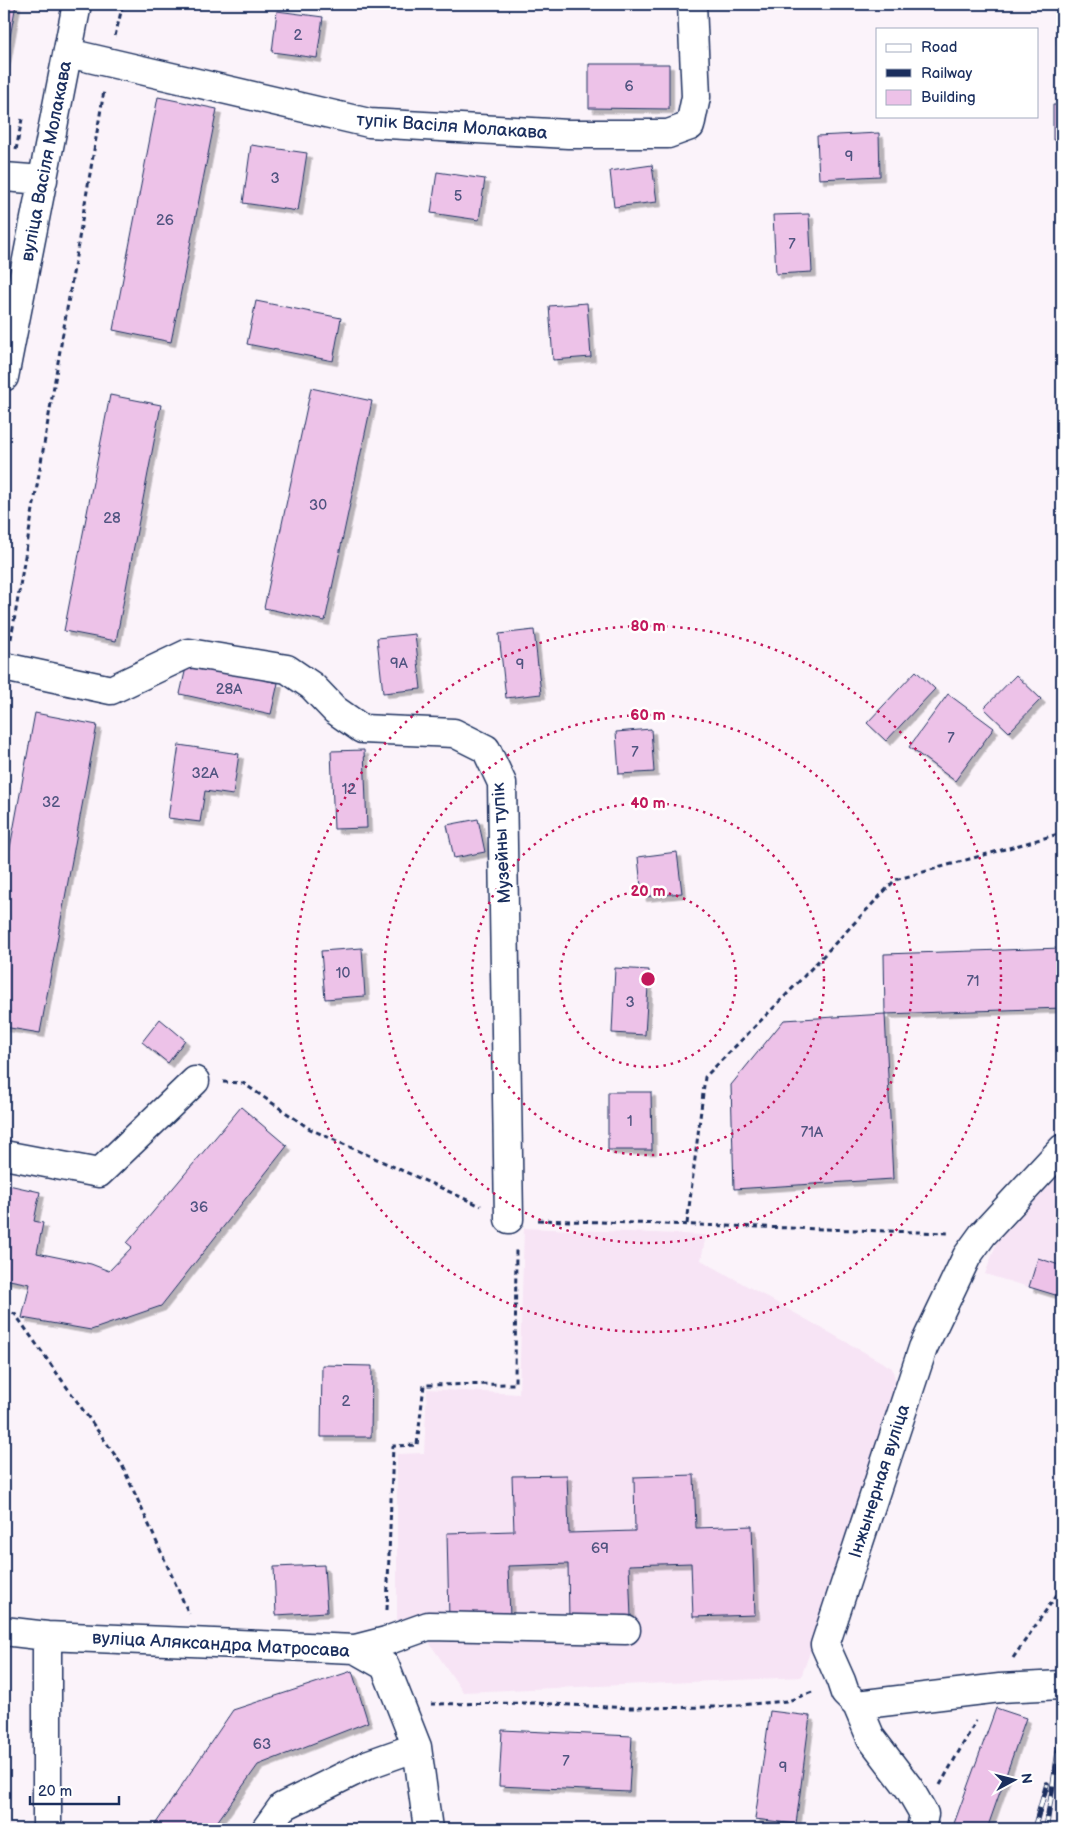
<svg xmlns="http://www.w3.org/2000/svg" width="1066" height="1833" font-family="'Balsamiq Sans',sans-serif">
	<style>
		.built { fill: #f7e4f5 }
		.building { fill: #edc2e8; stroke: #1b2f5e; filter: url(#shadow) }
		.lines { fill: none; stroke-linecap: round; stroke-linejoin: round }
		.minor-casing { stroke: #1b2f5e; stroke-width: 31 }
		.path { stroke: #1b2f5e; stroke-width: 3; stroke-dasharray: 5 4; stroke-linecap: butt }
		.minor { stroke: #fff; stroke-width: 28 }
		.rail-casing { stroke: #1b2f5e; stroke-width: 5.5 }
		.rail { stroke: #fff; stroke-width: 4; stroke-dasharray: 11; stroke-linecap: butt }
		.ring { fill: none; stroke: #c2185b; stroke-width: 2.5; stroke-dasharray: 2.5 5 }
		.labels { text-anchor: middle; stroke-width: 5; stroke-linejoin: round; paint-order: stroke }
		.number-label { font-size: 15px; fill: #505480 }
		.street-label { font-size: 18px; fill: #1b2f5e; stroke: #fff }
		.centre { fill: #c2185b; stroke: #fff; stroke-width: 2.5 }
		.ring-label { font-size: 15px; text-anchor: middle; font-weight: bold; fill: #c2185b; stroke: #fff; stroke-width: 5; stroke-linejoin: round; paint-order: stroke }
	</style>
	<defs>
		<filter id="shadow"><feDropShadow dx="4.5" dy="4.5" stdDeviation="0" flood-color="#0004"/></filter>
	</defs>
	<rect width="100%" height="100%" fill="#fbf3fa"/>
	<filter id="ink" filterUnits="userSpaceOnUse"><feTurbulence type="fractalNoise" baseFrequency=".02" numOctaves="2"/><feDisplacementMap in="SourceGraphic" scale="10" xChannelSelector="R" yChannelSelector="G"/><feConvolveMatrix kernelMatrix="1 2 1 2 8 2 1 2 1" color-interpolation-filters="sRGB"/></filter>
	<g filter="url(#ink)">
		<path class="built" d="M1062,1172V1297L985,1274L997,1242Z
			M524,1228L706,1235L701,1260L892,1368L898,1389L872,1483L801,1677L463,1692L420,1629L397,1628V1454L424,1453L427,1389L519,1394Z"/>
		<path class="building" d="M4,4H16L4,70Z
			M1055,9H1062V45H1057Z
			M277,11L323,17L317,58L272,52Z
			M589,64H669V109L589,108Z
			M158,97L217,109L171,342L113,330Z
			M1053,105H1062V140H1053Z
			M879,133L880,176L819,179L817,136Z
			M251,145L307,153L298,211L243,203Z
			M652,165L657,202L614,207L610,171Z
			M437,172L485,179L479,220L431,213Z
			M809,214L812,272L776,274L773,215Z
			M256,301L341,318L333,361L247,344Z
			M587,303L591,357L553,360L549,306Z
			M311,388L372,401L325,621L264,608Z
			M110,395L161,405L116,641L64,631Z
			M534,630L541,694L506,698L499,634Z
			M415,634L421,689L383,693L377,638Z
			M187,663L278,683L271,714L180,694Z
			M916,671L935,689L886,741L867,723Z
			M1016,675L1041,699L1009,732L984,708Z
			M948,694L994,728L955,781L909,747Z
			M35,713L97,725L40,1033L4,1027V880Z
			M651,729L654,772L619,774L616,732Z
			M179,745L239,754L233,795L205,791L200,822L168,818Z
			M364,750L367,828L334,829L331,751Z
			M478,819L485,852L454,858L447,825Z
			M677,852L682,893L642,897L638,857Z
			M362,948L365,996L325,999L321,951Z
			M1062,948V1008L885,1014L884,954Z
			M615,968L649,970L645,1035L612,1033Z
			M885,1014L893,1179L734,1189L731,1085L784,1020Z
			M160,1019L185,1040L168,1063L142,1042Z
			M608,1092H651L652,1150H608Z
			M241,1107L287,1146L161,1306L91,1330L22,1318L30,1284L4,1279V1184L40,1192L34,1221L43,1223L37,1253L91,1264L109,1271L132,1247L127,1243Z
			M1038,1258L1062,1266V1297L1029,1287Z
			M322,1365L372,1366L371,1437H321Z
			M567,1475L569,1533L635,1531L634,1477L694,1475L696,1528L752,1526L755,1615L693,1617L691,1563L629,1565L631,1618L569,1620L568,1564L508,1566L510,1617L449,1619L447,1533L514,1531L512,1476Z
			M324,1565L327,1612L276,1615L274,1567Z
			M352,1671L368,1722L258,1765L212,1829H152L233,1710Z
			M996,1708L1026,1718L987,1829H952Z
			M770,1711L810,1716L796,1824L755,1819Z
			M502,1730L632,1736L629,1792L499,1786Z"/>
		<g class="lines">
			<defs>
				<path id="minor" d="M68,53L369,123L568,134H668L690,126L696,97L692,4
					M4,177L43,180
					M4,377L77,4
					M4,667L111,690L189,653L287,669L312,686L335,710L362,729L454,733L486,749L502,783L509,1219
					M4,1155L99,1173L195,1081
					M4,1631L47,1636L355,1649L385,1666L417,1747L428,1829
					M47,1636V1829
					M355,1649L386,1641L428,1626L626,1630
					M857,1705L1000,1688L1062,1685
					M266,1829L282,1807L369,1764L417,1747
					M921,1829L924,1814L909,1788L871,1738L857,1705L845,1693L841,1681L825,1645L923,1348L967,1256L983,1234L1062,1149"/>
			</defs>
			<use href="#minor" class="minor-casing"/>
			<path class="path" d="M115,36L123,4
				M16,150L22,119
				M4,212L5,205
				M11,639L104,91
				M223,1082L243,1083L310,1129L481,1206
				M538,1220L949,1233
				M687,1224L705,1077L789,992L895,880L1062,833
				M4,1310L15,1314L122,1465L189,1614
				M387,1610L393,1446L417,1445L424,1385L515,1384L516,1247
				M1013,1658L1058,1593L1062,1583
				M431,1704L533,1703L628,1708L716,1707L788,1701L815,1691
				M940,1785L976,1721"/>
			<use href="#minor" class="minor"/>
			<defs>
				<path id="rail" d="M1034,1829L1047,1784
					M1046,1829L1062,1728"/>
			</defs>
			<use href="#rail" class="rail-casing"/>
			<use href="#rail" class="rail"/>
		</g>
	</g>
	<g class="ring">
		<circle cx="648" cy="979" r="88"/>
		<circle cx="648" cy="979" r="176"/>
		<circle cx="648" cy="979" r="264"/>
		<circle cx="648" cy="979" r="353"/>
	</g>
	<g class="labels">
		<g class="number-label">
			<text x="298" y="40">2</text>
			<text x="629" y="91">6</text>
			<text x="849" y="161">9</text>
			<text x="275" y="183">3</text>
			<text x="458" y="201">5</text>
			<text x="165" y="225">26</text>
			<text x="792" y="249">7</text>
			<text x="318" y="510">30</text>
			<text x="112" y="523">28</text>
			<text x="399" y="668">9А</text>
			<text x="520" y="669">9</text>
			<text x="229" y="694">28А</text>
			<text x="951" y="743">7</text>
			<text x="635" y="757">7</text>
			<text x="205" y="778">32А</text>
			<text x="349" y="794">12</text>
			<text x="51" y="807">32</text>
			<text x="343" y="978">10</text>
			<text x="973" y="986">71</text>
			<text x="630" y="1007">3</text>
			<text x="630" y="1126">1</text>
			<text x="812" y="1137">71А</text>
			<text x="199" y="1212">36</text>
			<text x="346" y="1406">2</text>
			<text x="600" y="1553">69</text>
			<text x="262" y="1749">63</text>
			<text x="566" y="1766">7</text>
			<text x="783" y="1772">9</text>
		</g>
		<g class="street-label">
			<text transform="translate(452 126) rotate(4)" y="6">тупік Васіля Молакава</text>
			<text transform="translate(46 161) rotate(-79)" y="6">вуліца Васіля Молакава</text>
			<text transform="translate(501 843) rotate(-93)" y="6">Музейны тупік</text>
			<text transform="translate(879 1481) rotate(-72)" y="6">Інжынерная вуліца</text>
			<text transform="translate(221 1644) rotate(3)" y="6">вуліца Аляксандра Матросава</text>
		</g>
	</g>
	<circle cx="648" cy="979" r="8" class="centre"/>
	<g class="ring-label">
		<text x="648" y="631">80 m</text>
		<text x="648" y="720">60 m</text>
		<text x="648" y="808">40 m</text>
		<text x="648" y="896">20 m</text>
	</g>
	<rect width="1066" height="1833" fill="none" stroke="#fff" stroke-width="20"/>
	<rect x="10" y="10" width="1046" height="1813" fill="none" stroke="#1b2f5e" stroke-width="2" filter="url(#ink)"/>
	<rect x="876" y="28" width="162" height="90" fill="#ffffff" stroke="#a4acbf"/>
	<rect x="886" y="44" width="25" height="8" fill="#ffffff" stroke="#a4acbf"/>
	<text x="921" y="52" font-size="15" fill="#1b2f5e">Road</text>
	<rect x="886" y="69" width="25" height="8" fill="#1b2f5e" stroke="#a4acbf"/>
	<text x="921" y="78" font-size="15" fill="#1b2f5e">Railway</text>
	<rect x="886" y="90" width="25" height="15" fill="#edc2e8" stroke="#a4acbf"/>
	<text x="921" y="102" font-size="15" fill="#1b2f5e">Building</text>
	<g transform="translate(1014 1780) rotate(83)" stroke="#ffffff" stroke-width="4" paint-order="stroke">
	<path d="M0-4L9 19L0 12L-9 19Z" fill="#1b2f5e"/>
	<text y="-8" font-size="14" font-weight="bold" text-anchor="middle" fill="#1b2f5e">N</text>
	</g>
	<path d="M30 1796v8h89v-8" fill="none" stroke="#1b2f5e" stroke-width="2.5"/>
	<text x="38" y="1796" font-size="15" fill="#1b2f5e" stroke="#ffffff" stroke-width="4" paint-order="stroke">20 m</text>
</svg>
